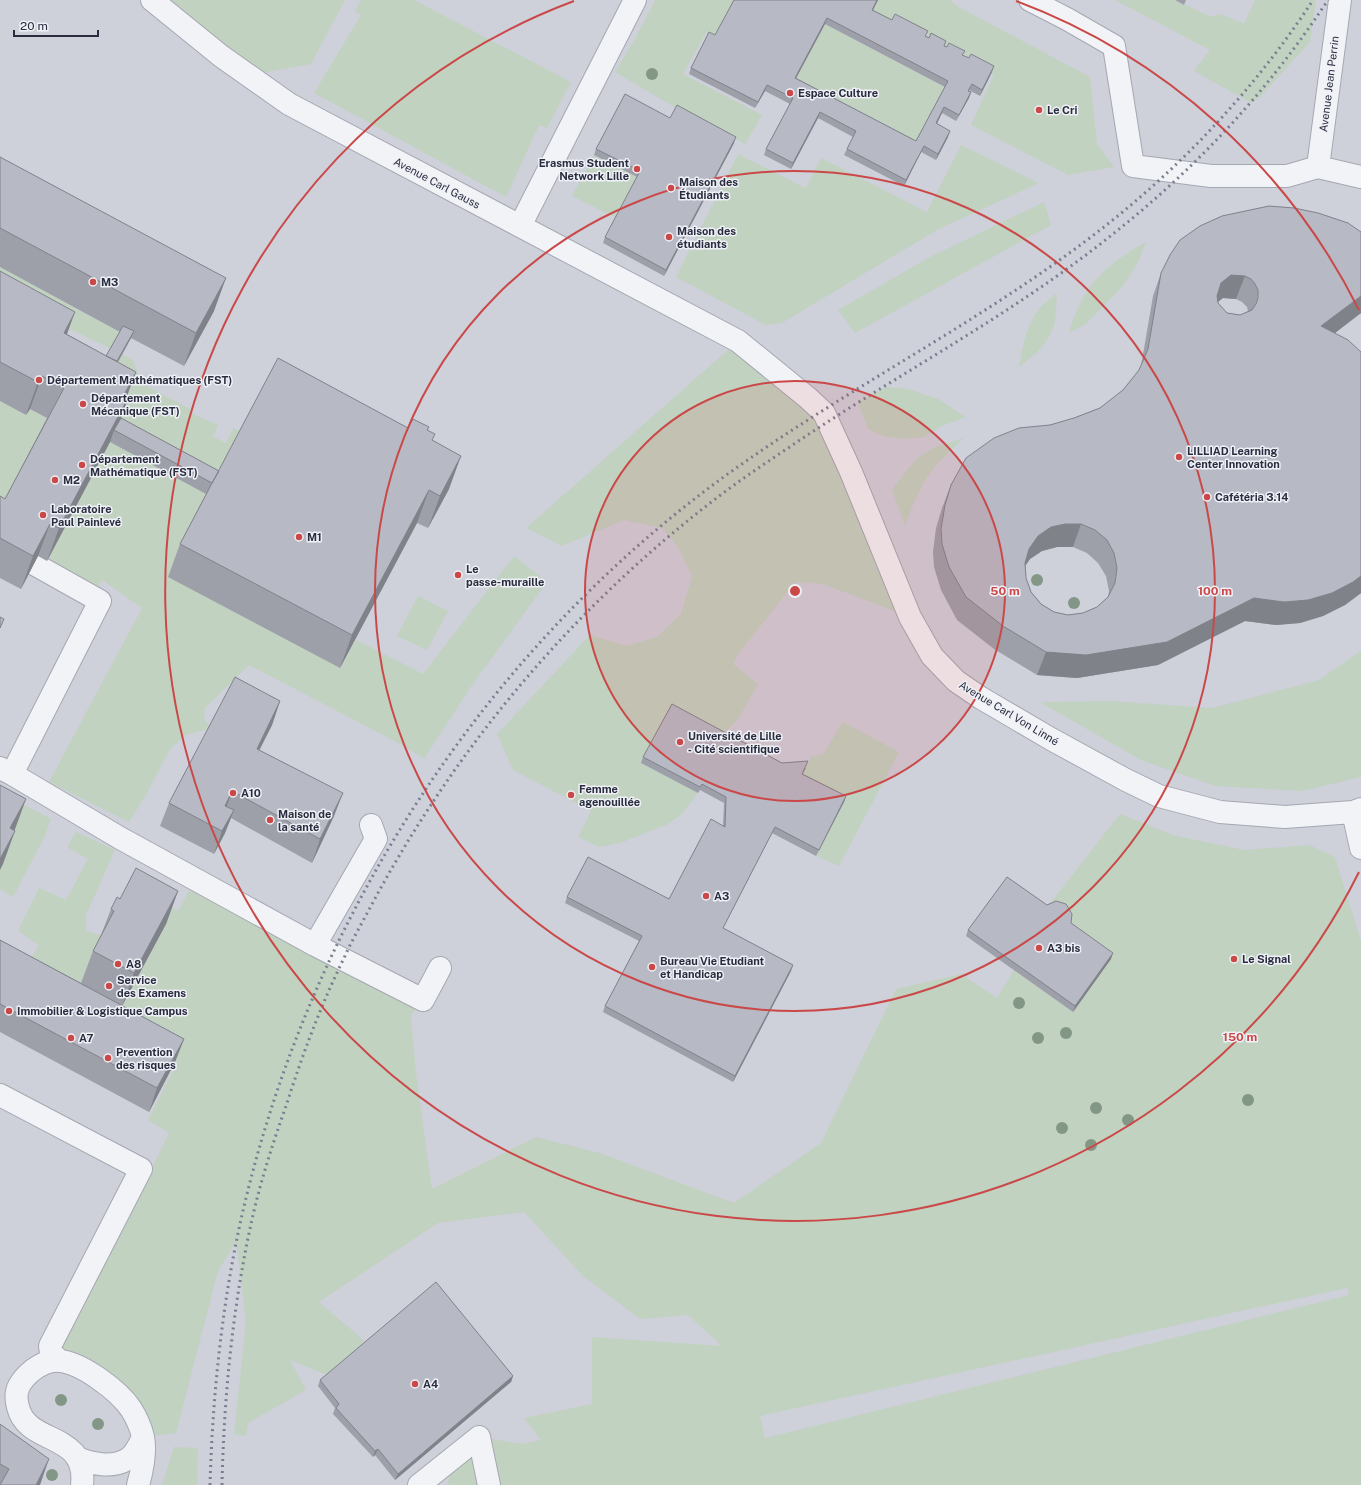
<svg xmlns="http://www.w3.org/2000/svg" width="1361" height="1485" font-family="'Public Sans',sans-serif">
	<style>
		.built { fill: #ced0da }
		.green { fill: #c2d2c1; fill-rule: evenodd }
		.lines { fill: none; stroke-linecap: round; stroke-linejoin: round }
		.minor-casing { stroke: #a5a7b2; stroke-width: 24 }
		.minor { stroke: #f2f3f7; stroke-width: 22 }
		.rail { stroke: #797f91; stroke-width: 3; stroke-dasharray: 2 4; stroke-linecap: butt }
		.tree { fill: #839786 }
		.wall { fill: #9da0a9; fill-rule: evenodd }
		.shaded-wall { fill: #80828a }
		.building { fill: #b7bac5; stroke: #80828a; fill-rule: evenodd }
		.ring { fill: none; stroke: #ca4948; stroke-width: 2 }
		.poi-dot { fill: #ca4948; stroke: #eff1f6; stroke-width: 1.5 }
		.labels { text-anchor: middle; stroke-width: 3; stroke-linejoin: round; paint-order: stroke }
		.street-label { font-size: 11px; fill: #292d3f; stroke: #eff1f6 }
		.poi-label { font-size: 11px; font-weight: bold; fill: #292d3f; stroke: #eff1f6; text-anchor: start }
		.centre { fill: #ca4948; stroke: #eff1f6; stroke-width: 2 }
		.ring-label { font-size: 12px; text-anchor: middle; font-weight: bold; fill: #ca4948; stroke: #eff1f6; stroke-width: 3; stroke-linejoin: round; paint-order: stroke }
	</style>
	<rect width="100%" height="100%" fill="#dfe1e8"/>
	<path class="built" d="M0,0H1361V1485H0Z"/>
	<path class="green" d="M152,0H345L311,64L250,75Z
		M361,0H414L571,82L547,128L539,125L506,197L314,93L361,15L355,11Z
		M655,0H735L713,42L707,38V31L683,74L762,115L745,144L676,108L615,72L635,39Z
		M877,0H950L957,6L1090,77L1097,144L1114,167L1068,175L971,125L994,74L889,26L870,16L878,1Z
		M1115,0H1175L1211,17L1221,14L1244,24L1255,0H1316L1310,42L1259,98L1251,103L1194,71L1210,50Z
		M825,24L945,87L914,147L793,84Z
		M961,145L1039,183L937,230L782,323L766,325L676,277L738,154L806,188L821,158L927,212Z
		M594,155L637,177L616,218L572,196Z
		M1044,202L1051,225L855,333L838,310L930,257Z
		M1146,242L1138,262L1123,286L1086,324L1069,333C1082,286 1105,265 1146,242Z
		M0,267L121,332L112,349L0,297Z
		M1057,293C1056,306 1057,321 1051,333C1045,347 1031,358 1019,367C1023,347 1025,328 1038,310C1043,304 1051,298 1057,293Z
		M738,341L808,398L910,617L823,584L795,582L740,652L733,664L758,684L738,719L720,738L641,763L698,793L681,815L666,825L620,843L599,847L578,837L591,811L513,770L497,734L590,635L626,646L657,637L681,614L692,576L678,547L662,528L624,520L562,546L526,528Z
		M122,354L133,360L141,383L192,410L191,413L218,425L213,437L226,443L233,428L244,433L217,484L116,430L101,392Z
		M886,387L908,389L938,399L966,417L942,426L924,437L903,439L883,436L868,429L858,402Z
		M0,401L26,415L30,409L52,420L0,519Z
		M964,438C951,450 937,462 927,477C918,492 911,509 905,526L892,489L917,458L935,447Z
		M110,442L211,496L340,668L356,640L423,674L514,556L547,582L470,688L424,759L404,746L249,665L205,708L204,720L212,728L186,735L170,749L146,795L129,822L49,782L142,608L102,580L99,586L47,561Z
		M418,596L448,611L427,650L397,636Z
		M1361,651V777L1302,791L1215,786L1141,760L1040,702L1111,701L1212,708L1319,680Z
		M843,722L899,752L839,866L816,856L844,802L800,780L811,757L823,754Z
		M0,792L51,819L45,836L13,897L0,889Z
		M1120,814L1173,835L1244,850L1309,845L1335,857L1361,941V1485H448L453,1453L479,1437L522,1444L541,1440L524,1418L592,1404V1337L722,1346L688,1315L640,1319L583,1276L524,1212L438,1223L319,1302L368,1344L330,1376L290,1360L306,1390L248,1423L246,1436L234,1434L246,1321L236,1242L218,1271L176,1433L143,1437L137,1422L51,1353L150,1172L169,1133L148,1120L178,1061L21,974L39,945L18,931L39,888L66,900L88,859L67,847L76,832L115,850L86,915V931L102,935L122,1006L166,924L172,908L178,911L191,887L423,1000L411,1015L416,1073L432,1189L536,1137L600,1153L734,1203L821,1143L896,989L961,974L997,998L1014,970L1073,1012L1044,911ZM1347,1288L1349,1295L765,1438L760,1416Z
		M174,1447L198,1448L197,1485H162Z"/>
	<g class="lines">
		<defs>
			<path id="minor" d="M152,0L221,56L289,104L738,341L808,398L824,413L851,472L910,617L932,656L956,681L981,698L1051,739L1126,780L1159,796L1220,812L1285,817L1353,812L1361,809
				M1030,0L1067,19L1114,46L1133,166L1211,176H1287L1318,167L1361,177
				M1318,167L1340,0
				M520,226L635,0
				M0,768L12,774L100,601L34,564
				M12,774L120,838L315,945L423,1000L440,968
				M1353,812L1361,848
				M315,945L376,839L371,825
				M0,1095L141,1169L50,1346L51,1353L60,1361
				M77,1458C92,1464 112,1468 126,1460C135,1456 139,1445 143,1437
				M82,1485C88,1431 27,1446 18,1407C16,1400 16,1392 19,1386C22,1380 28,1374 33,1370C40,1365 50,1360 59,1361C81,1362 119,1391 131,1409C136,1417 141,1428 143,1437C146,1451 142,1472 138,1485
				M419,1485L479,1437L489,1485"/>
		</defs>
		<use href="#minor" class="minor-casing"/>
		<use href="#minor" class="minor"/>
		<path class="rail" d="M210,1485C213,1384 224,1284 249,1186C323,894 503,627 752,457C862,381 981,320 1087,240C1175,174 1253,92 1313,0
			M222,1485C224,1394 233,1303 253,1215C262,1176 274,1140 287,1103C303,1053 321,1005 344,958C352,940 362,923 371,906C455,748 572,609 714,500C740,480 767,462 794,444C880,386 972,336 1057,276C1166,199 1254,112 1328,0"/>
	</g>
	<g class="tree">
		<circle cx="652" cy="74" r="6"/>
		<circle cx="1037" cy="580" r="6"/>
		<circle cx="1074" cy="603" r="6"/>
		<circle cx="1019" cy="1003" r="6"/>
		<circle cx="1066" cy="1033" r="6"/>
		<circle cx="1038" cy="1038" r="6"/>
		<circle cx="1248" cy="1100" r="6"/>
		<circle cx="1096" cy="1108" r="6"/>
		<circle cx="1128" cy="1120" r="6"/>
		<circle cx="1062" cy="1128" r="6"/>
		<circle cx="1091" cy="1145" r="6"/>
		<circle cx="61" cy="1400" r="6"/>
		<circle cx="98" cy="1424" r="6"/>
		<circle cx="52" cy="1475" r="6"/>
	</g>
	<path class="wall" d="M734,0H878L873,10L892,20L926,36L963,56L992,72L980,96L969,90V91L971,92L969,98L956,121L942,113L937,124L948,137L936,160L921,152L904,186L844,155L853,137L818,118L791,169L764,155L766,149L790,104L765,91L755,108L689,74L691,68L715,35ZM825,24L945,87L916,141L796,78Z
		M1175,0H1186L1184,5Z
		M670,118L734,143L664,276L603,243L605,237L637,177L594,155L596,149Z
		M0,157L214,311L184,366L131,338L118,362L128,395L129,396L121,418L219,471L408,428L429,427L427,430L433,441L449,489L428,528L417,523L340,668L168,577L180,544L206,494L110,442L47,561L38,556L21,589L0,578V496L5,499L47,418L30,409L26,415L0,401V271L67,334L106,356L120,332L0,267Z
		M1180,240L1361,313L1334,333L1361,352V593L1345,605L1323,616L1300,623L1276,625L1245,621L1158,665L1077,678L1037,675L994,649L957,620L941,590L934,567L933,552L936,528L942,508L951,485L1050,425L1074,418L1100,408L1123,390L1139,370L1141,366L1153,296L1161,273ZM1223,298L1236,299L1242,302L1247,307L1248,311L1240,315L1227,313L1218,303V302ZM1057,547H1073L1087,553L1098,563L1106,576L1109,591L1108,597L1097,607L1083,613L1068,615L1054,612L1041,604L1031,592L1026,578L1025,566L1030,559L1042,551Z
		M280,701L272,725L259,751L334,816L312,863L231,818L225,833L214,854L160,826L169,803Z
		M643,757L782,763L806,768L803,774L846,796L844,802L816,856L772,833L723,928L791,971L733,1082L603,1012L605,1006L639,941L565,903L567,897L669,899L723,825L724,803L700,790L698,793L641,763Z
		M178,891L166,924L122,1006L184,1039L175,1062L149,1112L0,1032V940L81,983L93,951L101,935L111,909L120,899Z
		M1047,905L1071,923L1111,959L1073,1012L966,936L968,930Z
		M513,1376L511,1382L395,1480L375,1455L373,1457L333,1414L335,1408L318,1386L320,1380Z
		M0,1424L40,1485H0Z"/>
	<path class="shaded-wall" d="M877,0H878L870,16L872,10Z
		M827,18L825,24L793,84L795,78Z
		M994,66L992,72L980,96L982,90Z
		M767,85L765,91L755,108L758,102Z
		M971,92L969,98L956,121L959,115Z
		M944,107L942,113L934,129L936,123Z
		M820,112L818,118L791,169L793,163Z
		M950,131L948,137L936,160L938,154Z
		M736,137L734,143L664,276L666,270Z
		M924,146L904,186L906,180Z
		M1231,275L1245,276L1236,299L1223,298L1212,306L1221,283Z
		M226,278L214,311L184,366L196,333Z
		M1361,296V313L1313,350L1321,326Z
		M75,312L63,345L64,333Z
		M134,331L131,338L101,392L104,386Z
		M136,372L124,404L125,393Z
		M42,376L30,409L26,415L38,382Z
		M129,396L117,429L114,430L110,442L47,561L59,528Z
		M461,456L449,489L428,528L440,496Z
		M429,490L417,523L340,668L352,635Z
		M50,524L38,556L21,589L33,556Z
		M1065,524H1081L1073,547H1057L1042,551L1030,559L1021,572L1029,549L1038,536L1051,527Z
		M1361,576V593L1345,605L1323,616L1300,623L1276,625L1245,621L1158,665L1077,678L1037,675L1046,652L1254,598Z
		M280,701L272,725L248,772L257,749Z
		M232,791L224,814L216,829L225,806Z
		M343,793L334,816L312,863L320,839Z
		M846,796L844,802L816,856Z
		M26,799L14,832L10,828Z
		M234,810L225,833L214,854L222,831Z
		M15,831L3,864L0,870V859Z
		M178,891L166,924L122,1006L134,973Z
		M1113,953L1111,959L1073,1012L1075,1006Z
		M793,965L791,971L733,1082L735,1076Z
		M184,1039L175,1062L149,1112L157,1088Z
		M513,1376L511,1382L395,1480L398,1474Z
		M378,1449L375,1455L373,1457L375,1451Z
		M49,1459L40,1485H36Z"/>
	<path class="building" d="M734,0H877L872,10L892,20L895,14L928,31L925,36L929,38L931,33L946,41L944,46L947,47L949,43L965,51L962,55L969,58L971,54L994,66L982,90L972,84L968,91L971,92L959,115L944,107L936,123L950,131L938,154L924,146L906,180L847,149L856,131L820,112L793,163L766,149L793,98L767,85L758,102L691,68L709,32L715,35ZM827,18L948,81L916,141L795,78Z
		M625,94L670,118L677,105L736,137L666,270L605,237L640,171L596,149Z
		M0,157L226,278L196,333L0,228Z
		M1269,206L1294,208L1318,213L1348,223L1361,232V296L1321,326L1348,340L1361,352V576L1353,582L1332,593L1308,600L1284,602L1254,598L1167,642L1086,655L1046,652L1003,626L966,597L949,567L942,544L941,529L945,505L951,485L966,458L994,438L1019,428L1050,425L1074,418L1100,408L1123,390L1139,370L1148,349L1161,273L1170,255L1180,240L1200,226L1222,216ZM1231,275L1245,276L1251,279L1255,284L1258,290V298L1256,304L1252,310L1240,315L1227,313L1218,303L1217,296L1221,283ZM1065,524H1081L1095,530L1107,540L1114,553L1117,568L1115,583L1108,597L1097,607L1083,613L1068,615L1054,612L1041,604L1031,592L1026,578L1025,563L1029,549L1038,536L1051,527Z
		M0,271L75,312L64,333L136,372L125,393L129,396L59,528L50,524L33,556L0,538V496L5,499L64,388L42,376L38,382L0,362Z
		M123,326L134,331L117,361L106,356Z
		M278,358L408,428L413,419L429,427L427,430L435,434L432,440L461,456L440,496L429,490L352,635L180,544Z
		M121,418L219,471L212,483L114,430Z
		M0,617L4,619L0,628Z
		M235,677L280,701L257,749L343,793L320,839L232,791L225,806L234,810L222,831L169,803Z
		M672,704L782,763L808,761L802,774L846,796L819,850L775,827L723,928L793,965L735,1076L605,1006L642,936L567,897L588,857L669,899L711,819L725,827L726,797L702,784L700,787L643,757Z
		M0,785L26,799L10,828L15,831L0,859Z
		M136,868L178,891L134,973L93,951L114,911L111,909L117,897L120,899Z
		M1007,877L1047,905L1056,901L1066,904L1072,914L1071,923L1113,953L1075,1006L968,930Z
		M0,940L184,1039L157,1088L0,1004Z
		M436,1282L513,1376L398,1474L378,1449L375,1451L336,1408L339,1404L320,1380Z
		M0,1424L49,1459L36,1485H0L9,1469L0,1464Z"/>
	<circle cx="795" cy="591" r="210" fill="#ca4948" fill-opacity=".12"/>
	<g class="ring">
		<circle cx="795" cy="591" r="210"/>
		<circle cx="795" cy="591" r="420"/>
		<path d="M1359 872A630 630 0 1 1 574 1M1016 1A630 630 0 0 1 1359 310"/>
	</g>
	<g class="poi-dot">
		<circle cx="790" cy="93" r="4"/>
		<circle cx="1039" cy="110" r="4"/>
		<circle cx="637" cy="169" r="4"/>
		<circle cx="671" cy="188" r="4"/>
		<circle cx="669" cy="237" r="4"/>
		<circle cx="93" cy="282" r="4"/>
		<circle cx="39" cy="380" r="4"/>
		<circle cx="83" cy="404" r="4"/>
		<circle cx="1179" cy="457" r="4"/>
		<circle cx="82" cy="465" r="4"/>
		<circle cx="55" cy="480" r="4"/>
		<circle cx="1207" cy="497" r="4"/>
		<circle cx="43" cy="515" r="4"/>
		<circle cx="299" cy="537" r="4"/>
		<circle cx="458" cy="575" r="4"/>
		<circle cx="680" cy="742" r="4"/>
		<circle cx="233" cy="793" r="4"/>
		<circle cx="571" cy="795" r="4"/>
		<circle cx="270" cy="820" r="4"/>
		<circle cx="706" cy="896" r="4"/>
		<circle cx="1039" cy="948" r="4"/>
		<circle cx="1234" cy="959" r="4"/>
		<circle cx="118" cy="964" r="4"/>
		<circle cx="652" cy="967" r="4"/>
		<circle cx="109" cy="986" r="4"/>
		<circle cx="9" cy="1011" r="4"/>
		<circle cx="71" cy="1038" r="4"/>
		<circle cx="108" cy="1058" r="4"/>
		<circle cx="415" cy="1384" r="4"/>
	</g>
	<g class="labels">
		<g class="street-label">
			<text transform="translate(1329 84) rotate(-83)" y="4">Avenue Jean Perrin</text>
			<text transform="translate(437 183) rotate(28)" y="4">Avenue Carl Gauss</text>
			<text transform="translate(1009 713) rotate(31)" y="4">Avenue Carl Von Linné</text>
		</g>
		<g class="poi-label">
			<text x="798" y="97">Espace Culture</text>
			<text x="1047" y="114">Le Cri</text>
			<text x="629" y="167" text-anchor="end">Erasmus Student<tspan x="629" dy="13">Network Lille</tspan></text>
			<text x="679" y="186">Maison des<tspan x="679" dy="13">Étudiants</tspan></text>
			<text x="677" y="235">Maison des<tspan x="677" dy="13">étudiants</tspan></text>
			<text x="101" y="286">M3</text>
			<text x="47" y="384">Département Mathématiques (FST)</text>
			<text x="91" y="402">Département<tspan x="91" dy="13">Mécanique (FST)</tspan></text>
			<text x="1187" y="455">LILLIAD Learning<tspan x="1187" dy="13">Center Innovation</tspan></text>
			<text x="90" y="463">Département<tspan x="90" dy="13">Mathématique (FST)</tspan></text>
			<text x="63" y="484">M2</text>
			<text x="1215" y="501">Cafétéria 3.14</text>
			<text x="51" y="513">Laboratoire<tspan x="51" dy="13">Paul Painlevé</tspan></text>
			<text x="307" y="541">M1</text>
			<text x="466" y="573">Le<tspan x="466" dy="13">passe-muraille</tspan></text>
			<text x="688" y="740">Université de Lille<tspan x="688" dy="13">‐ Cité scientifique</tspan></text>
			<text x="579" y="793">Femme<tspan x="579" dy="13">agenouillée</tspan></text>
			<text x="241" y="797">A10</text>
			<text x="278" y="818">Maison de<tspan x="278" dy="13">la santé</tspan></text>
			<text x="714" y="900">A3</text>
			<text x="1047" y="952">A3 bis</text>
			<text x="1242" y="963">Le Signal</text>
			<text x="660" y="965">Bureau Vie Etudiant<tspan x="660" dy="13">et Handicap</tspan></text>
			<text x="126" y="968">A8</text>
			<text x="117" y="984">Service<tspan x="117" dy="13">des Examens</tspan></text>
			<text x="17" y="1015">Immobilier &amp; Logistique Campus</text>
			<text x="79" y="1042">A7</text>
			<text x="116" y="1056">Prevention<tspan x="116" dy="13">des risques</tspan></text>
			<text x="423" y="1388">A4</text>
		</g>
	</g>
	<circle cx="795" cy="591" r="6" class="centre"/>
	<g class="ring-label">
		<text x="1005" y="595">50 m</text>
		<text x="1215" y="595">100 m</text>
		<text x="1240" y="1041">150 m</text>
	</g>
	<path d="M14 30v6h84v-6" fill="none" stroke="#292d3f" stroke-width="2"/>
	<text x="20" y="30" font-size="12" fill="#292d3f" stroke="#eff1f6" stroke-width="3" paint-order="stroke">20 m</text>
</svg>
